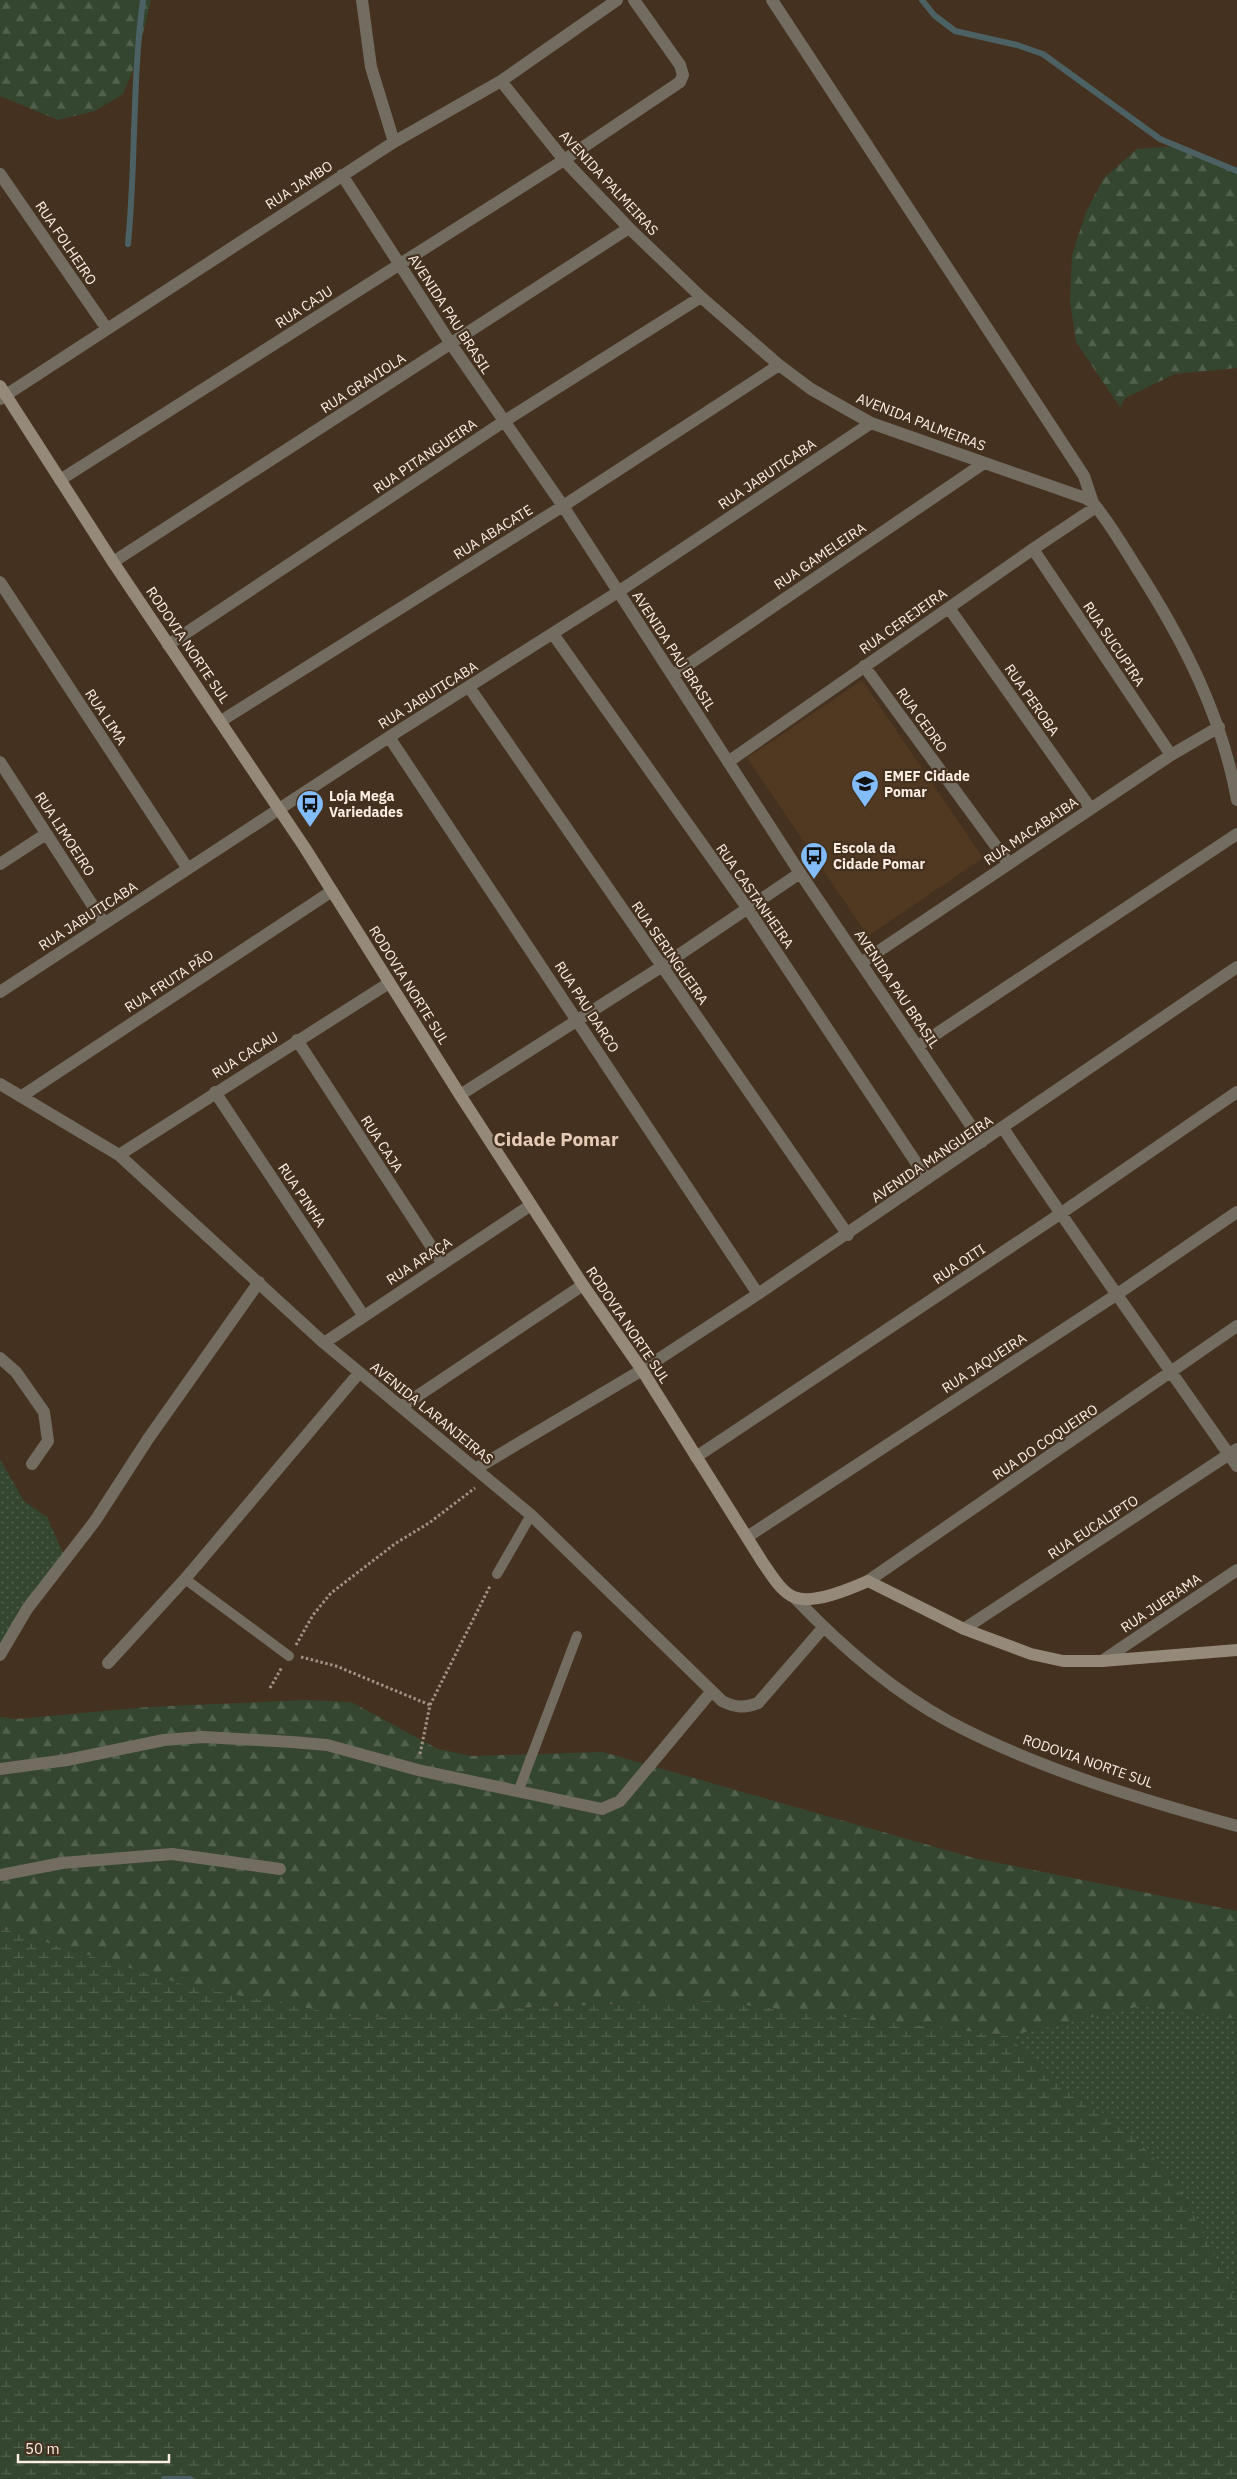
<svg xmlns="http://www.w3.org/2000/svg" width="1237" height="2479" font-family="'IBM Plex Sans',sans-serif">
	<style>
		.built { fill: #513821 }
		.grass { fill: url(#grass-dots) }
		.forest { fill: url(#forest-firs) }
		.wetland { fill: url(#wetland-marsh) }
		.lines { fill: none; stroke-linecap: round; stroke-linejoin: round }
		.stream { stroke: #4c6163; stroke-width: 6 }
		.path { stroke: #a39284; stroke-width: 3; stroke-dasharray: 2.5 2.5; stroke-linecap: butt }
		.lane { stroke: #736c61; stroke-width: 10 }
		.street { stroke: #736c61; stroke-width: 12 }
		.secondary { stroke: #958a79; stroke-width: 12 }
		.labels { text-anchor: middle; stroke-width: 4.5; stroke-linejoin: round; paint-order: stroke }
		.street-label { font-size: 14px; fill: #fceee4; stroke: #45311f }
		.poi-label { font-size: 14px; font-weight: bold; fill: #fceee4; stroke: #45311f; text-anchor: start }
		.district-label { font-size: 19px; font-weight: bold; fill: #e6ccb7; stroke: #45311f }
	</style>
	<defs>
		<pattern id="grass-dots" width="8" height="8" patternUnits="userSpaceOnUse" patternTransform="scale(1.25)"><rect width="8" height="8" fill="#34462f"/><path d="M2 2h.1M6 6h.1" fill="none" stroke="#52614d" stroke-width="1.8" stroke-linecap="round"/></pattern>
		<pattern id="forest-firs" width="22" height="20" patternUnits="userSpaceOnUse" patternTransform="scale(1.25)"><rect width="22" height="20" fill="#34462f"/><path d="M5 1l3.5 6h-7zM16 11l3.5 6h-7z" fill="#52614d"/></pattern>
		<pattern id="wetland-marsh" width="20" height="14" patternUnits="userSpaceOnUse" patternTransform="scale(1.25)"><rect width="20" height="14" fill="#34462f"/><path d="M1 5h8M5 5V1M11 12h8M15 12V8" fill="none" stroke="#52614d"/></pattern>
	</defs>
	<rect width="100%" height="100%" fill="#45311f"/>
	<path class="built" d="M862,680L983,858L868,936L747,758Z"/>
	<path class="grass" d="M0,1459L24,1501L47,1517L64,1555L0,1656Z
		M1141,2006L1219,2018H1237V2303L1215,2256L1124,2127L1056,2082L1008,2036Z"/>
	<path class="forest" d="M0,0H151L136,62L123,94L95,111L58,120L0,96Z
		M1177,146L1237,173V368L1175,374L1125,398L1120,407L1076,342L1070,301L1072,255L1086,212L1104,178L1137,149Z
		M305,1700L351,1702L438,1749L472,1756L603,1752L974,1858L1237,1911V2018H1219L1141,2006L1008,2036L709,2001L515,2008L360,2018L188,1986L0,1928V1717L16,1719L147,1707Z"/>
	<path class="wetland" d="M0,1928L188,1986L360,2018L515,2008L709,2001L1008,2036L1056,2082L1124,2127L1175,2180L1215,2256L1237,2303V2479H0Z"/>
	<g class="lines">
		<path class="stream" d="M922,0L934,15L955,31L1017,45L1043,54L1160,139L1237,171
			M128,244C136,162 132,81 143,0
			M164,2479H190"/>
		<path class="path" d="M296,1645L313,1615L331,1593L396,1543L429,1523L475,1488
			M301,1657L336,1666L430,1705
			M270,1688L282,1667
			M420,1754L430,1705L490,1586"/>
		<path class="lane" d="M497,1574L531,1515
			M185,1579L289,1656
			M518,1792L577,1636"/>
		<path class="street" d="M362,0L371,67L394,142
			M772,0L1084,476L1093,503
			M501,81L564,160L629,228L701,297L779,365L811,389L871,423L1085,498L1093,503C1110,523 1124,548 1138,570C1184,642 1222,716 1237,800
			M0,174L107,329
			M342,175L451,344L563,506L800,873L982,1142
			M0,399L394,142L501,81L617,0
			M60,480L564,160L680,82L683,75L680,65L634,0
			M1033,549L1171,755
			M113,562L629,228
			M0,582L188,869
			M949,608L1091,809
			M553,634L748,909L927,1179
			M168,645L503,422L701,297
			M864,666L1009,864
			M673,675L984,463
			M469,687L848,1235
			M221,721L563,506L779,365
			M389,737L758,1294
			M0,762L104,923
			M728,762L1033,549L1096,507
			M0,864L46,834
			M861,963L1171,755L1219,727
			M0,992L389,737L618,592L871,423
			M297,1040L442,1263
			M918,1046L1237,834
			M0,1084L119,1155L324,1343L531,1515L722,1701C736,1708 744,1708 758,1703L823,1628
			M215,1092L363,1315
			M460,1095L661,967L800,873
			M22,1096L332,891
			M1003,1128C1079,1243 1159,1354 1237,1466
			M119,1155L389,983
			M324,1343L531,1205
			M0,1358L16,1372L44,1412L48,1441L32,1464
			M401,1407L583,1285
			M696,1457L1060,1214L1237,1092
			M477,1468L642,1370L758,1294L1237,967
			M747,1537L1116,1295L1237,1212
			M868,1581L1237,1326
			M795,1598C838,1643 893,1691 948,1721C1038,1769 1139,1799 1237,1826
			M964,1629L1237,1449
			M0,1655L27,1609L95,1521L148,1439L259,1282
			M1102,1661L1237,1570
			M108,1663L185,1579L359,1373
			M0,1769L67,1760L164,1740L203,1737L292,1742L327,1745L418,1770L602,1809L620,1801L711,1692
			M0,1875L62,1863L172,1854L280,1869"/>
		<path class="secondary" d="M0,386L113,562L305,848L460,1095L583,1285L642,1370L763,1563C771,1574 781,1592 794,1597C813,1605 850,1589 868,1581L964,1629L1031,1654L1063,1661H1102L1237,1650"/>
	</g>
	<defs>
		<symbol id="school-pin" viewBox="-11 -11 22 30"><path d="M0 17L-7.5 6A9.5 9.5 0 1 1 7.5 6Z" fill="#83bcfb" stroke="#45311f"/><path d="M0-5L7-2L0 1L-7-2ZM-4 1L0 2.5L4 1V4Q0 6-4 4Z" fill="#111"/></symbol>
		<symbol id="bus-pin" viewBox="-11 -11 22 30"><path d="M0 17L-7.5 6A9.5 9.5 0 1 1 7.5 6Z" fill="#83bcfb" stroke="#45311f"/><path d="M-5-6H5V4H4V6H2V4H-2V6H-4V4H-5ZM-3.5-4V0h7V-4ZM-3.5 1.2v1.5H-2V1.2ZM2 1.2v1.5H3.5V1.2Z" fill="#111"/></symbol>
	</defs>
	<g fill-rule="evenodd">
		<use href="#school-pin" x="849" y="768" width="32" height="43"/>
		<use href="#bus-pin" x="294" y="788" width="32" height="43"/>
		<use href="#bus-pin" x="798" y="840" width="32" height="43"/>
	</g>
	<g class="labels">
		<g class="street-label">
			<text transform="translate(609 183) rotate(47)" y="5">AVENIDA PALMEIRAS</text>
			<text transform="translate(299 185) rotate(-33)" y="5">RUA JAMBO</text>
			<text transform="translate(66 243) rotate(56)" y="5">RUA FOLHEIRO</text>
			<text transform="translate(304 307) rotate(-33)" y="5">RUA CAJU</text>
			<text transform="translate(450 314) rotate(57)" y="5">AVENIDA PAU BRASIL</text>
			<text transform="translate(363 383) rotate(-33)" y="5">RUA GRAVIOLA</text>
			<text transform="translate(921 422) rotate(21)" y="5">AVENIDA PALMEIRAS</text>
			<text transform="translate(425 456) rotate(-34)" y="5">RUA PITANGUEIRA</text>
			<text transform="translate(767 474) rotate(-34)" y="5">RUA JABUTICABA</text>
			<text transform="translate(493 532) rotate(-32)" y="5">RUA ABACATE</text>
			<text transform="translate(820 556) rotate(-34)" y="5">RUA GAMELEIRA</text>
			<text transform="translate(903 621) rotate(-35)" y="5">RUA CEREJEIRA</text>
			<text transform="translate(1114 644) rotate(56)" y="5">RUA SUCUPIRA</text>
			<text transform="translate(188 645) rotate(56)" y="5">RODOVIA NORTE SUL</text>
			<text transform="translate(674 651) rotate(57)" y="5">AVENIDA PAU BRASIL</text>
			<text transform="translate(428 695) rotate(-32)" y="5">RUA JABUTICABA</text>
			<text transform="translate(1032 700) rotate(55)" y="5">RUA PEROBA</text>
			<text transform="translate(106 717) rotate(57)" y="5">RUA LIMA</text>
			<text transform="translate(922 720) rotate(54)" y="5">RUA CEDRO</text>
			<text transform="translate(1031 831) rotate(-34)" y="5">RUA MACABAIBA</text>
			<text transform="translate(65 834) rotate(57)" y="5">RUA LIMOEIRO</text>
			<text transform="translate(755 896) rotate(55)" y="5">RUA CASTANHEIRA</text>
			<text transform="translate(88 916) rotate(-33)" y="5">RUA JABUTICABA</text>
			<text transform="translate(670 953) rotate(55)" y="5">RUA SERINGUEIRA</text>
			<text transform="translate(169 981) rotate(-33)" y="5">RUA FRUTA PÃO</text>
			<text transform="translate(409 985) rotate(58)" y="5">RODOVIA NORTE SUL</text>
			<text transform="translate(897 989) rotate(56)" y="5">AVENIDA PAU BRASIL</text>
			<text transform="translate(587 1007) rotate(57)" y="5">RUA PAU DARCO</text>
			<text transform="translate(245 1055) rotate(-32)" y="5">RUA CACAU</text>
			<text transform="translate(382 1144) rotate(57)" y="5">RUA CAJA</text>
			<text transform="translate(932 1159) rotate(-34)" y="5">AVENIDA MANGUEIRA</text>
			<text transform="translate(302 1195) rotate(56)" y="5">RUA PINHA</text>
			<text transform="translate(419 1261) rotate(-33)" y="5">RUA ARAÇA</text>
			<text transform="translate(959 1264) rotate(-34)" y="5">RUA OITI</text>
			<text transform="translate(628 1325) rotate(56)" y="5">RODOVIA NORTE SUL</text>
			<text transform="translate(984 1363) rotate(-33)" y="5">RUA JAQUEIRA</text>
			<text transform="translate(432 1413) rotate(39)" y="5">AVENIDA LARANJEIRAS</text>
			<text transform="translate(1045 1442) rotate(-34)" y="5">RUA DO COQUEIRO</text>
			<text transform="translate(1093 1527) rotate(-33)" y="5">RUA EUCALIPTO</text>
			<text transform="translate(1161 1603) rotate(-34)" y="5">RUA JUERAMA</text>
			<text transform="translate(1088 1761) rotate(19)" y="5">RODOVIA NORTE SUL</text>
		</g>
		<g class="poi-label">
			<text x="884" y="781">EMEF Cidade<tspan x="884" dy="16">Pomar</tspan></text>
			<text x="329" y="801">Loja Mega<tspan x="329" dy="16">Variedades</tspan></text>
			<text x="833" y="853">Escola da<tspan x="833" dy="16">Cidade Pomar</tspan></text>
		</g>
		<g class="district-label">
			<text x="556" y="1146">Cidade Pomar</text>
		</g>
	</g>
	<path d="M18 2454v8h151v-8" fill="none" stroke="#fceee4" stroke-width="2.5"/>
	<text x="25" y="2454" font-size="15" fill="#fceee4" stroke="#45311f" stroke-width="4" paint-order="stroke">50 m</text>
</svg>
